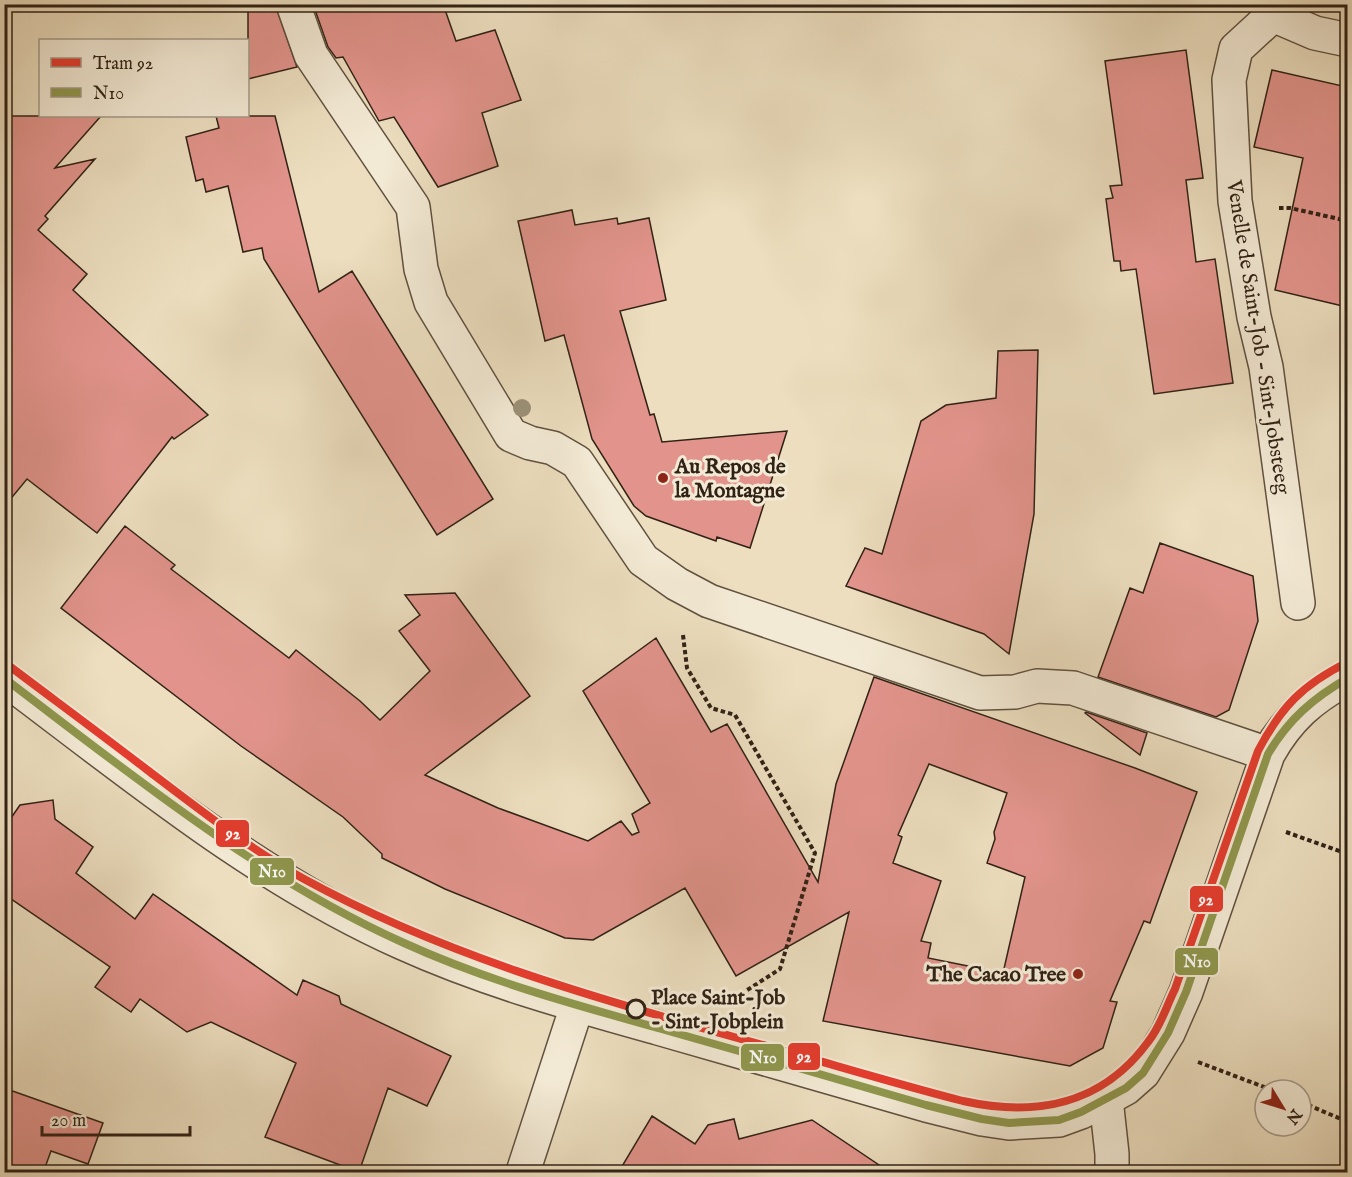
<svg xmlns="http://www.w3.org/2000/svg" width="1352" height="1177" font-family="'IM FELL English',serif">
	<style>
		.building { fill: #e2948c; stroke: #312216; stroke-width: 1.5; fill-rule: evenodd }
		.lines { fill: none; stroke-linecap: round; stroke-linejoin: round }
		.street-casing { stroke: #605140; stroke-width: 36 }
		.path { stroke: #312216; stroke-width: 4; stroke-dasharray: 4.5 3; stroke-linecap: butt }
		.street { stroke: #f3ead5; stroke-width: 33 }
		.bus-1-casing { stroke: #f3ead5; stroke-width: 12 }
		.bus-1 { stroke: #8f974d; stroke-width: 8 }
		.tram-1-casing { stroke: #f3ead5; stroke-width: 12 }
		.tram-1 { stroke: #e43c2e; stroke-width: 8 }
		.tree { fill: #9b9177 }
		.poi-dot { fill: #8f2418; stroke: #f3ead5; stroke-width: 2 }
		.stop-dot { fill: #f3ead5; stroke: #312216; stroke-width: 3 }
		.labels { text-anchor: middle; stroke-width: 6; stroke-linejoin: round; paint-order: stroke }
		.street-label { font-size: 21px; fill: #312216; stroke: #f3ead5 }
		.poi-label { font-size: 21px; font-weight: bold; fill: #312216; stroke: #f3ead5; text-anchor: start }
		.stop-label { font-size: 21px; font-weight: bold; fill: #312216; stroke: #f3ead5; text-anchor: start }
		.line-badge { stroke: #f3ead5; stroke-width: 2 }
		.badge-label { font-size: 16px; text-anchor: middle; font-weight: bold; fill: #fff }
	</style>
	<rect width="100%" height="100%" fill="#ecdebf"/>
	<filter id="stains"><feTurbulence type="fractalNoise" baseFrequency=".00333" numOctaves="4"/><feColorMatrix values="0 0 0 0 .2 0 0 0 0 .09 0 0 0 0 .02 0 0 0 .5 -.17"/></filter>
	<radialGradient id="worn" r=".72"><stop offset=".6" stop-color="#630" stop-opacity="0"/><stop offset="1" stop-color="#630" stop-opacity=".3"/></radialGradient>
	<path class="building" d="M248,4H275L297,67L248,79Z
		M313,4H443L456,41L495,30L521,100L482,113L498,166L438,187L394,117L379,121L343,57L336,58L328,47Z
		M1186,50L1203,178L1186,180L1196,262L1215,259L1233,383L1154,394L1136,269L1121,271L1120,261H1114L1106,199L1113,198L1110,186L1122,185L1105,61Z
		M1272,70L1347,87V307L1275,290L1303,158L1254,147Z
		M4,116H101L55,168L95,159L45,216L48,219L38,230L87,274L73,290L208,415L174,439L172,437L97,533L27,479L4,507Z
		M216,116H275L319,292L352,271L493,499L437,535L264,259L262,248L243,252L228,186L206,192L203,179L196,181L186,137L219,128Z
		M572,210L575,225L617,218L618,224L649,218L666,300L620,311L650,415L654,414L662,442L787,431L750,548L717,537L716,541L646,516L634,506L592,439L564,335L545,341L518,221Z
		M1038,350L1034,514L1009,654L984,634L846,586L865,548L882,554L921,421L946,405L996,398L998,351Z
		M125,526L175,565L171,569L289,658L296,650L360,701L380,720L430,671L399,631L420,615L405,595L455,593L530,696L425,775L498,808L588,841L621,821L632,835L639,832L632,814L650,803L583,691L656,638L711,732L727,724L818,882L836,784L874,677L1135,768L1197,792L1150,923L1144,921L1110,1001L1117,1002L1103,1048L1070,1066L823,1021L849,912L736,976L685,888L593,940L565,938L445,889L382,858V854L343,817L241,746L61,608ZM929,764L1007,793L994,832L995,839L987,863L1025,877L1003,973L928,958L931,943L921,941L941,881L893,863L902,837L898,835Z
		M1160,543L1253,576L1258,621L1229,710L1216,717L1098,677L1130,588L1143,593Z
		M1086,712L1147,733L1140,755L1085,713Z
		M53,800L55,819L93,847L76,873L135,919L153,894L297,995L303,980L339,996L341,1004L451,1056L427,1106L388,1088L359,1172L265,1137L296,1063L211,1022L187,1032L140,999L131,1012L95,987L110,967L4,894V828L20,805Z
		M4,1088L103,1123L88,1164L51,1151L43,1173H4Z
		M652,1116L695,1144L708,1125L734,1119L739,1139L812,1120L891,1173H618Z"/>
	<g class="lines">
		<defs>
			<path id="street" d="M293,4L311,55L413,207L421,269L431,302L511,435L530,443L553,448L577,462L643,560L677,584L709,601L980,693L1015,692L1037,686L1073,688L1268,754
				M1265,4L1273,15L1315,33L1348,40
				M1273,15L1236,49L1229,80L1235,201L1254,317L1266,367L1298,603
				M4,678C132,774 257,878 403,943C485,980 572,1004 658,1028C747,1054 837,1079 926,1105L982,1119L1009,1123L1059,1120L1081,1112L1106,1099L1126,1088L1143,1073L1168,1033L1186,992L1268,754C1288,718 1311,698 1348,678
				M1106,1099L1112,1154V1172
				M523,1172L577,1006"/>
		</defs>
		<use href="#street" class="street-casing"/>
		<path class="path" d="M1279,208H1290L1348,221
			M683,635L687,668L711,708L735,715L815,853L780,969L738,996L736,1006
			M1286,832L1348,854
			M1198,1062L1272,1090
			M1301,1102L1348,1122"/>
		<use href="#street" class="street"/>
		<defs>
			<path id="bus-1" d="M4,678C132,775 257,877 404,943C485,980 572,1004 658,1028C747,1053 837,1079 926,1105L982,1119L1009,1123L1059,1120L1081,1112L1126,1088L1143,1073L1168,1033L1186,992L1268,754C1288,720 1313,698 1348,678"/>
		</defs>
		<use href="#bus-1" class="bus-1-casing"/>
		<use href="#bus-1" class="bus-1"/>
		<defs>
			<path id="tram-1" d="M4,662C53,699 102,735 150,772C200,810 250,849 304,879C441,954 591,997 741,1039C815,1059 889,1082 963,1101C1035,1117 1102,1105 1148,1042C1161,1026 1166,1007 1175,989L1258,751C1281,707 1302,685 1348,662"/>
		</defs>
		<use href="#tram-1" class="tram-1-casing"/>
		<use href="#tram-1" class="tram-1"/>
	</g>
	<circle class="tree" cx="522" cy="408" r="9"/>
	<g class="poi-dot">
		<circle cx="663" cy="478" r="6"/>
		<circle cx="1078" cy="974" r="6"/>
	</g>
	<circle class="stop-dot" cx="636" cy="1009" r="9"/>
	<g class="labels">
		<g class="street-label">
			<text transform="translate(1259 337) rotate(81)" y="7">Venelle de Saint-Job - Sint-Jobsteeg</text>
		</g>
		<g class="poi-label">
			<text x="675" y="473">Au Repos de<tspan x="675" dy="24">la Montagne</tspan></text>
			<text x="1066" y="981" text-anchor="end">The Cacao Tree</text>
		</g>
		<g class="stop-label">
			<text x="651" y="1004">Place Saint-Job<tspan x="651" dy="24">- Sint-Jobplein</tspan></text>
		</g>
	</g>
	<g class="line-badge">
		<rect x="215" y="819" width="35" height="29" rx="6" fill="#e43c2e"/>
		<rect x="249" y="857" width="46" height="29" rx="6" fill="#8f974d"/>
		<rect x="1189" y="885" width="35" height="28" rx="6" fill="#e43c2e"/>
		<rect x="1174" y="947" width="45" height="29" rx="6" fill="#8f974d"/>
		<rect x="787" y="1042" width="34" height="29" rx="6" fill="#e43c2e"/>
		<rect x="740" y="1043" width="45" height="29" rx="6" fill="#8f974d"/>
	</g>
	<g class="badge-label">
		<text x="233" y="839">92</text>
		<text x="272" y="877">N10</text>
		<text x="1206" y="905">92</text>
		<text x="1197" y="967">N10</text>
		<text x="804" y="1062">92</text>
		<text x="763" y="1063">N10</text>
	</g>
	<rect width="1352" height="1177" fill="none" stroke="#ecdebf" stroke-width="24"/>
	<rect x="6" y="6" width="1340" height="1165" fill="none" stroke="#312216" stroke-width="3"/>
	<rect x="12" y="12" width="1328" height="1153" fill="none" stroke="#312216" stroke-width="1.5"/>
	<rect x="39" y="39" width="210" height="78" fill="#f3ead5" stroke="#a59a89" stroke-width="1.5"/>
	<rect x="51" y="58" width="30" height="9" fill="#e43c2e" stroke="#a59a89" stroke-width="1.5"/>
	<text x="93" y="69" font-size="18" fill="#312216">Tram 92</text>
	<rect x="51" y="88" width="30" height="9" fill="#8f974d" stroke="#a59a89" stroke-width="1.5"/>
	<text x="93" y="99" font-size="18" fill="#312216">N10</text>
	<g transform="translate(1283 1108) rotate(128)"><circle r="28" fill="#f3ead5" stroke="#a59a89" stroke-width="1.5"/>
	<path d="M0-4.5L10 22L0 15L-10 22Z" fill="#8f2418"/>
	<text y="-9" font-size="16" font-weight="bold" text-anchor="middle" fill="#312216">N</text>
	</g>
	<path d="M42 1126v9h148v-9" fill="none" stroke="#312216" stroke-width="3"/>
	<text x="51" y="1126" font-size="18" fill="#312216" stroke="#f3ead5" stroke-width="4.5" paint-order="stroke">20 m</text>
	<rect width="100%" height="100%" filter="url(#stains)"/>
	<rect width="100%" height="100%" fill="url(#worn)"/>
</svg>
